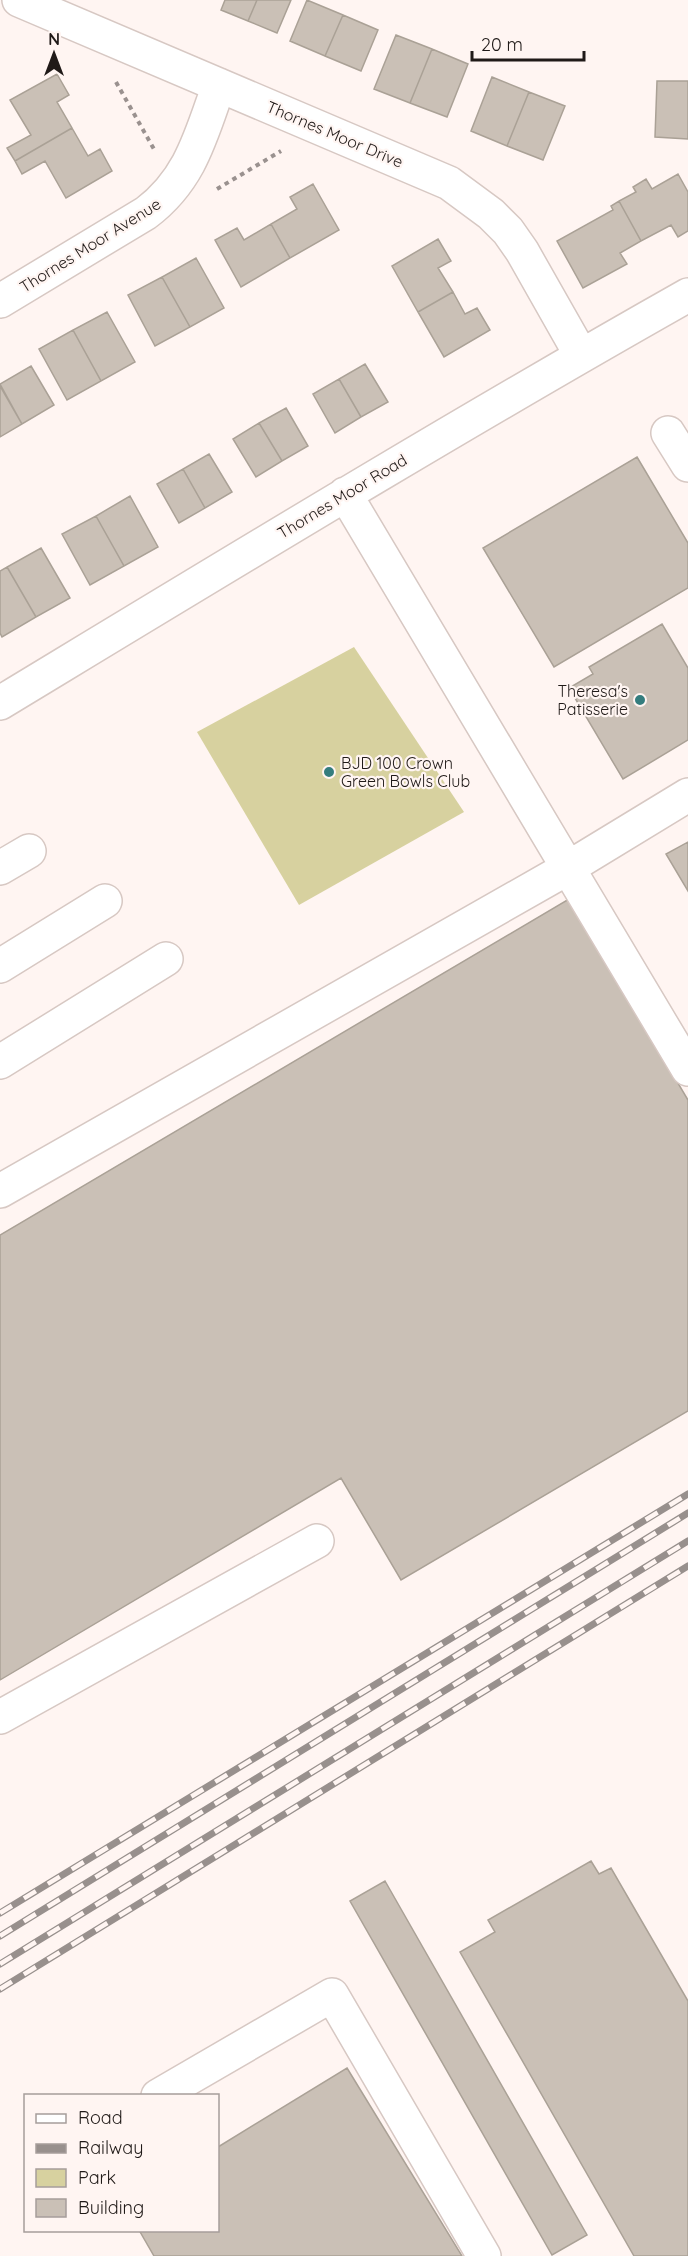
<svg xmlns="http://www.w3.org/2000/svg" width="688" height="2256" font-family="Quicksand,sans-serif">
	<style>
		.green { fill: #d7d19f }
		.building { fill: #cac0b6; stroke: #aaa196; stroke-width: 1.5 }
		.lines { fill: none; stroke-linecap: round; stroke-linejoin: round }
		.minor-casing { stroke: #d7c8c3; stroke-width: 36 }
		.path { stroke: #9a918f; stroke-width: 4; stroke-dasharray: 4.5 4.5; stroke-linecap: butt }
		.minor { stroke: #fff; stroke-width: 33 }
		.rail-casing { stroke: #98908d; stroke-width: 7 }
		.rail { stroke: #fff5f2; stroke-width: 4.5; stroke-dasharray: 14; stroke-linecap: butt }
		.poi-dot { fill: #347d7e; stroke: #fff5f2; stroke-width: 2 }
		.labels { text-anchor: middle; stroke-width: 4.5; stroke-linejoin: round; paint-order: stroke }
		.street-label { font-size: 16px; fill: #201a18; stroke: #fff5f2 }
		.poi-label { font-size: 16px; fill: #201a18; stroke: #fff5f2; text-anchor: end }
	</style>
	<rect width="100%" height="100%" fill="#fff5f2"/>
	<path class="green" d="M354,647L464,812L299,905L197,732Z"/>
	<path class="building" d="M225,0H257L248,21L221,10Z
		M257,0H291L277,33L248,21Z
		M307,0L343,15L325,56L290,41Z
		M343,15L378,30L361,71L325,56Z
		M396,35L432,49L410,103L374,89Z
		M432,49L468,64L447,117L410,103Z
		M57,74L69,95L57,102L72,128L15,161L7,148L31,135L10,100Z
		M492,77L529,92L507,146L471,131Z
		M657,81H688V139L655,137Z
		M529,92L565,106L543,160L507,146Z
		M72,128L88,156L100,149L112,171L66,198L45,161L22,174L15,161Z
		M678,174L688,192V231L678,237L671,225L641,241L619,201L636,192L633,187L646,179L652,189Z
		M313,184L339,230L290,258L271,224L297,209L290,197Z
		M619,201L641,241L620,253L627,264L583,288L557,241L613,210L611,206Z
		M271,224L290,258L241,287L215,240L237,228L244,240Z
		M438,239L451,261L438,268L453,292L418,312L392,266Z
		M196,258L224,308L190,327L162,277Z
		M162,277L190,327L155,346L128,295Z
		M453,292L465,314L477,308L490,330L444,357L418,312Z
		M107,312L135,362L101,381L73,330Z
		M73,330L101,381L67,400L39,349Z
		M365,364L388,402L361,417L339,379Z
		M31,366L54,405L22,424L0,384Z
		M339,379L361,417L335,433L313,394Z
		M0,386L22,424L0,437Z
		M286,408L308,446L282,461L259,423Z
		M259,423L282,461L256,477L233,439Z
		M209,454L232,492L205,508L183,469Z
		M637,457L688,543V588L554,667L483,548Z
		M183,469L205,508L179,523L157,484Z
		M130,496L158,547L124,566L96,516Z
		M96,516L124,566L90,585L62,534Z
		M41,548L70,598L36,617L7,567Z
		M7,567L36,617L2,637L0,633V571Z
		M662,624L688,668V740L623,779L569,688L593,674L589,667Z
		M688,842V891L666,854Z
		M569,899L688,1100V1411L401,1580L341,1478L0,1680V1235Z
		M591,1861L599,1874L611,1868L688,2001V2256H634L460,1952L495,1932L488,1920Z
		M385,1881L587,2235L552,2255L350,1901Z
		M347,2068L462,2256H154L139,2230H218V2147Z"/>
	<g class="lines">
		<defs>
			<path id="minor" d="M19,0L449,183L491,214L508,231L522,251L581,355
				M0,301L146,213C191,179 201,135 219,85
				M668,433L688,465
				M345,494L688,1069
				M0,703C228,565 456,426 688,295
				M0,868L29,851
				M0,966L105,901
				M0,1062L166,959
				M0,1191L568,868L688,795
				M0,1717L317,1541
				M158,2096L332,1995L484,2256"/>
		</defs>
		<use href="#minor" class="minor-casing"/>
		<path class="path" d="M116,82L155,151
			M217,189L281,151"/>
		<use href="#minor" class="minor"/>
		<defs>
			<path id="rail" d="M0,1913L688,1494
				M0,1936L688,1513
				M0,1964L688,1541
				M0,1989L688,1566"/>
		</defs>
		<use href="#rail" class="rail-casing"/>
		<use href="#rail" class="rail"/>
	</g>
	<g class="poi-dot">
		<circle cx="640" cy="700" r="6"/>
		<circle cx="329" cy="772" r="6"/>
	</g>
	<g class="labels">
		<g class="street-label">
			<text transform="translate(335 134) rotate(23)" y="6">Thornes Moor Drive</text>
			<text transform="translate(90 245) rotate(-32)" y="6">Thornes Moor Avenue</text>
			<text transform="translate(342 496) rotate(-31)" y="6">Thornes Moor Road</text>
		</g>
		<g class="poi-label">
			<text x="628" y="697">Theresa's<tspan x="628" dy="18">Patisserie</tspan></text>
			<text x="341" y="769" text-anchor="start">BJD 100 Crown<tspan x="341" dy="18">Green Bowls Club</tspan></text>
		</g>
	</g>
	<rect x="24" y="2094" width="195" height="138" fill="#fff5f2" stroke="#a69d9b" stroke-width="1.5"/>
	<rect x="36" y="2114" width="30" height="9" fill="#ffffff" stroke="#a69d9b" stroke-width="1.5"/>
	<text x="78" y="2124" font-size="18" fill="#201a18">Road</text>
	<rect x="36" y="2144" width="30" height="9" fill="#98908d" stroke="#a69d9b" stroke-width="1.5"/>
	<text x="78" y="2154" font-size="18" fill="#201a18">Railway</text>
	<rect x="36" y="2169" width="30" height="18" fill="#d7d19f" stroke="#a69d9b" stroke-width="1.5"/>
	<text x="78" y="2184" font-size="18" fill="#201a18">Park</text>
	<rect x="36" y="2199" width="30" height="18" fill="#cac0b6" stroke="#a69d9b" stroke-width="1.5"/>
	<text x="78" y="2214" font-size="18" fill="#201a18">Building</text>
	<g transform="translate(54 54)" stroke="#fff5f2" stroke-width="4.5" paint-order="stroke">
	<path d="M0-4.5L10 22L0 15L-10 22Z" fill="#201a18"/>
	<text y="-9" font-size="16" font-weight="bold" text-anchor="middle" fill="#201a18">N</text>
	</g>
	<path d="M472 51v9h112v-9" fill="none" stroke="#201a18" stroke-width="3"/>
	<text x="481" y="51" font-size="18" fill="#201a18" stroke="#fff5f2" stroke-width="4.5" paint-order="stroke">20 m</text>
</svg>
